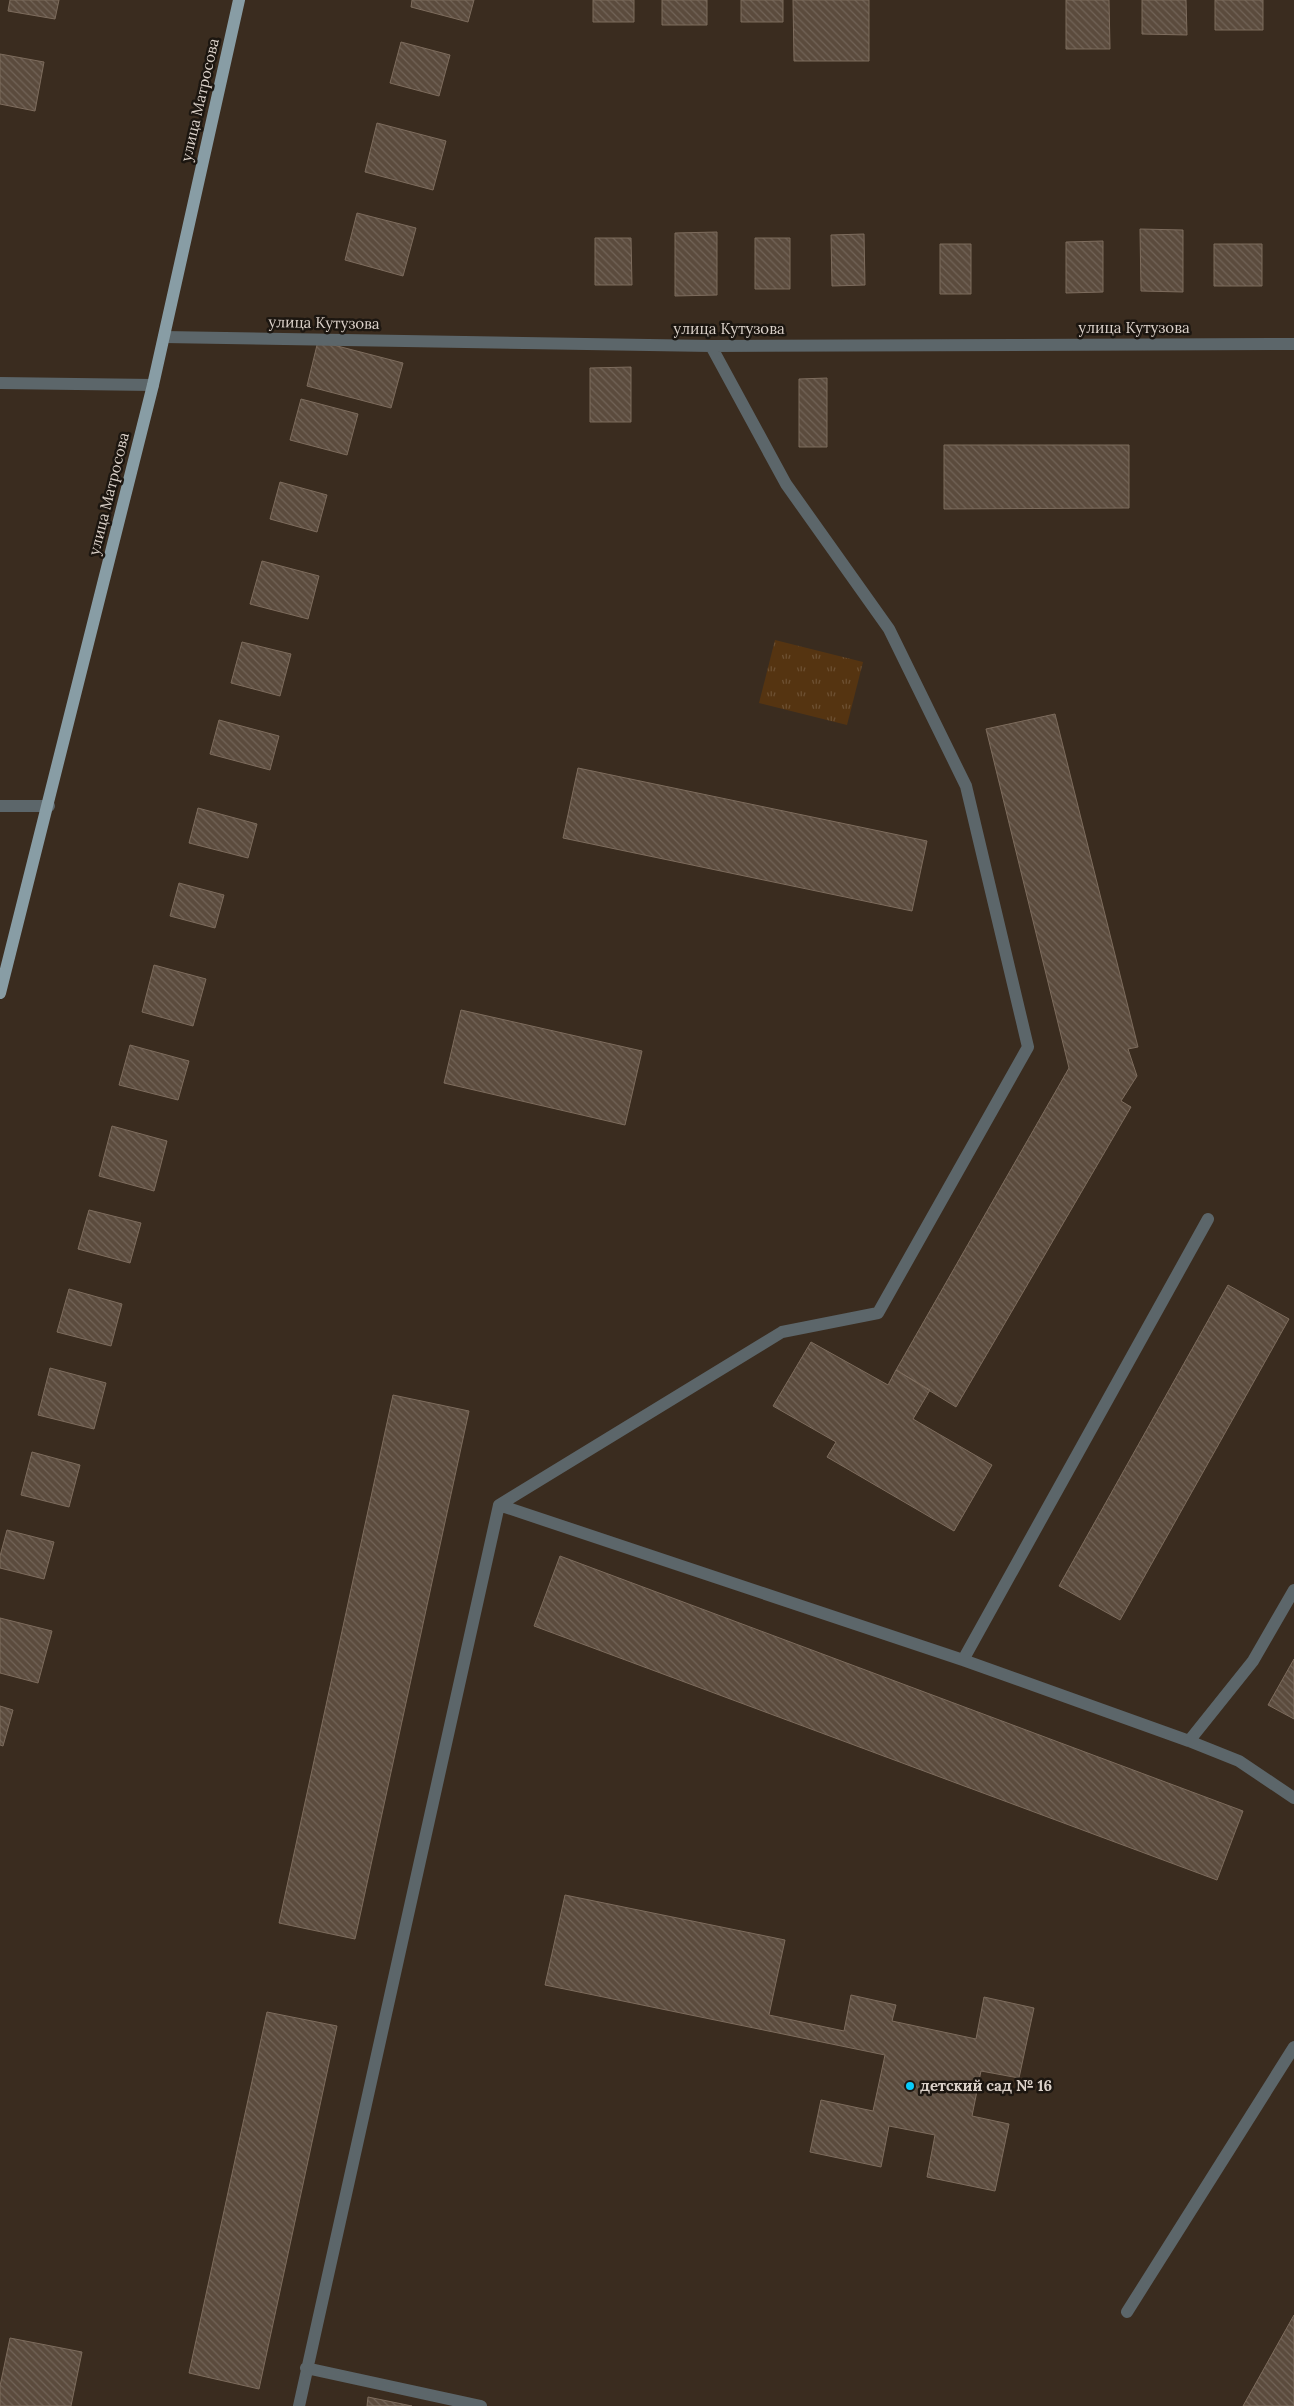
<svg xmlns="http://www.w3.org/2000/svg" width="1294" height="2406" font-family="Lora,serif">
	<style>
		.park { fill: url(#park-tufts) }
		.building { fill: url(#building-back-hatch); stroke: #7d6c5d }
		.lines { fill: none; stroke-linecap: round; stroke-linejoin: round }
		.minor { stroke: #5c666a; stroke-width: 12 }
		.major { stroke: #889da5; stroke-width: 12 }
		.poi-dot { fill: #08cbfa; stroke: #1c1610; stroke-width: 2 }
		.labels { text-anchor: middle; stroke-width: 5; stroke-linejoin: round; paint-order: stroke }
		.street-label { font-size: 15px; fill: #dbd1c9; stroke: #1c1610 }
		.poi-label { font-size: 15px; font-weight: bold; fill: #dbd1c9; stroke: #1c1610; text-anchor: start }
	</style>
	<defs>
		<pattern id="park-tufts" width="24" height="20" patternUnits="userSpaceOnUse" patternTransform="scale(1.25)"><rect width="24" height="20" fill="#553411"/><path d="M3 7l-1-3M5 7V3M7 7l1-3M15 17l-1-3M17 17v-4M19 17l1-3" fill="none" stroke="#6d5032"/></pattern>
		<pattern id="building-back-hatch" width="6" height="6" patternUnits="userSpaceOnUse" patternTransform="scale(1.25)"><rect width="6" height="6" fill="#5b4b3d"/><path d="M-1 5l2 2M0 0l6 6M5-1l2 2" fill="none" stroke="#726458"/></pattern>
	</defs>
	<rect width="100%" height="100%" fill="#3a2c1f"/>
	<path class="park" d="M775,640L863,662L847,725L759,703Z"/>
	<path class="building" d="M10,0H59L55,19L8,11Z
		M412,0H474L468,22L411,7Z
		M593,0H634V22H593Z
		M662,0H707V25H662Z
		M741,0H783V22H741Z
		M793,0H869V61H794Z
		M1066,0H1109L1110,49H1066Z
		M1142,0H1186L1187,35L1142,34Z
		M1215,0H1263V30H1215Z
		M401,42L450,55L439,96L390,83Z
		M0,54L44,62L35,111L0,104Z
		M377,123L446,141L433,190L365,172Z
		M357,213L416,228L403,276L345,260Z
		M1140,229L1183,230V292L1141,291Z
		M717,232V295L675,296V233Z
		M864,234L865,285L832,286L831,235Z
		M595,238H631L632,285H595Z
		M755,238H790V289H755Z
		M1103,241V292L1066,293V242Z
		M940,244H971V294H940Z
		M1214,244H1262V286H1214Z
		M318,341L403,363L391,408L307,386Z
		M631,367V422H590V368Z
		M827,378V447H799V379Z
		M301,399L358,414L347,455L290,440Z
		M944,445H1129V508L944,509Z
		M280,482L327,495L317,532L270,519Z
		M262,561L319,576L308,619L250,604Z
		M242,642L291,654L280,696L231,683Z
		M1055,714L1138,1047L1128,1049L1137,1076L1121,1101L1131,1107L956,1407L896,1370L1069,1068L986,729Z
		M219,720L279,736L270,770L210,754Z
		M578,768L927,841L912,911L563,838Z
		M198,808L257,824L248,858L189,843Z
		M179,883L224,895L215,928L170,916Z
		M154,965L206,979L193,1026L142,1012Z
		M461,1010L642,1051L625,1125L444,1083Z
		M130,1045L189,1061L178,1100L119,1085Z
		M112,1126L167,1141L154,1191L99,1176Z
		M89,1210L141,1223L130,1263L78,1249Z
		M1228,1285L1289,1319L1120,1620L1059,1586Z
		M69,1289L122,1304L111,1346L57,1332Z
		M811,1342L888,1385L896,1370L930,1390L913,1419L992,1465L954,1531L827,1457L836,1442L773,1406Z
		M50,1368L106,1383L94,1429L38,1415Z
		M393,1395L469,1411L355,1939L279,1923Z
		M32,1452L80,1465L69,1507L21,1495Z
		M7,1530L54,1542L44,1579L0,1568V1556Z
		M560,1556L1243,1811L1217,1880L534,1626Z
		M0,1618L52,1631L38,1683L0,1673Z
		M1294,1659V1719L1268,1705Z
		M0,1706L13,1710L3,1746L0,1745Z
		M565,1895L785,1940L769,2015L844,2031L851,1995L896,2005L892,2021L976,2039L984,1997L1034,2008L1019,2078L981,2071L972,2116L1009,2124L995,2191L927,2177L935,2135L889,2126L881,2167L810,2152L821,2100L873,2111L885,2055L545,1985Z
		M267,2012L337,2026L259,2389L189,2373Z
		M1294,2315V2406H1243Z
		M10,2338L82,2352L71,2406H0V2386Z
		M368,2397L412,2406H367Z"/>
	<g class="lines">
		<path class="minor" d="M164,337L711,346L1294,344
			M0,383L153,385
			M0,806H49
			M499,1505L963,1660L1189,1741L1239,1761L1294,1798
			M963,1660L1208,1219
			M1189,1741L1253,1661L1294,1590
			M1127,2312L1294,2047
			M306,2368L481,2406
			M299,2406L499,1505L782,1332L878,1313L1028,1047L966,786L889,629L786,484L711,346"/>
		<path class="major" d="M0,993L153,385L239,0"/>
	</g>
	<circle class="poi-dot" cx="910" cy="2086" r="5"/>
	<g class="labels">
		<g class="street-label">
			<text transform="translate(200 100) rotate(-77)" y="5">улица Матросова</text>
			<text transform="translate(324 323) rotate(1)" y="5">улица Кутузова</text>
			<text x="1134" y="333">улица Кутузова</text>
			<text x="729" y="334">улица Кутузова</text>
			<text transform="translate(109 494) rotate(-76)" y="5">улица Матросова</text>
		</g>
		<g class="poi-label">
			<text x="920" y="2091">детский сад № 16</text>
		</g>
	</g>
</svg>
